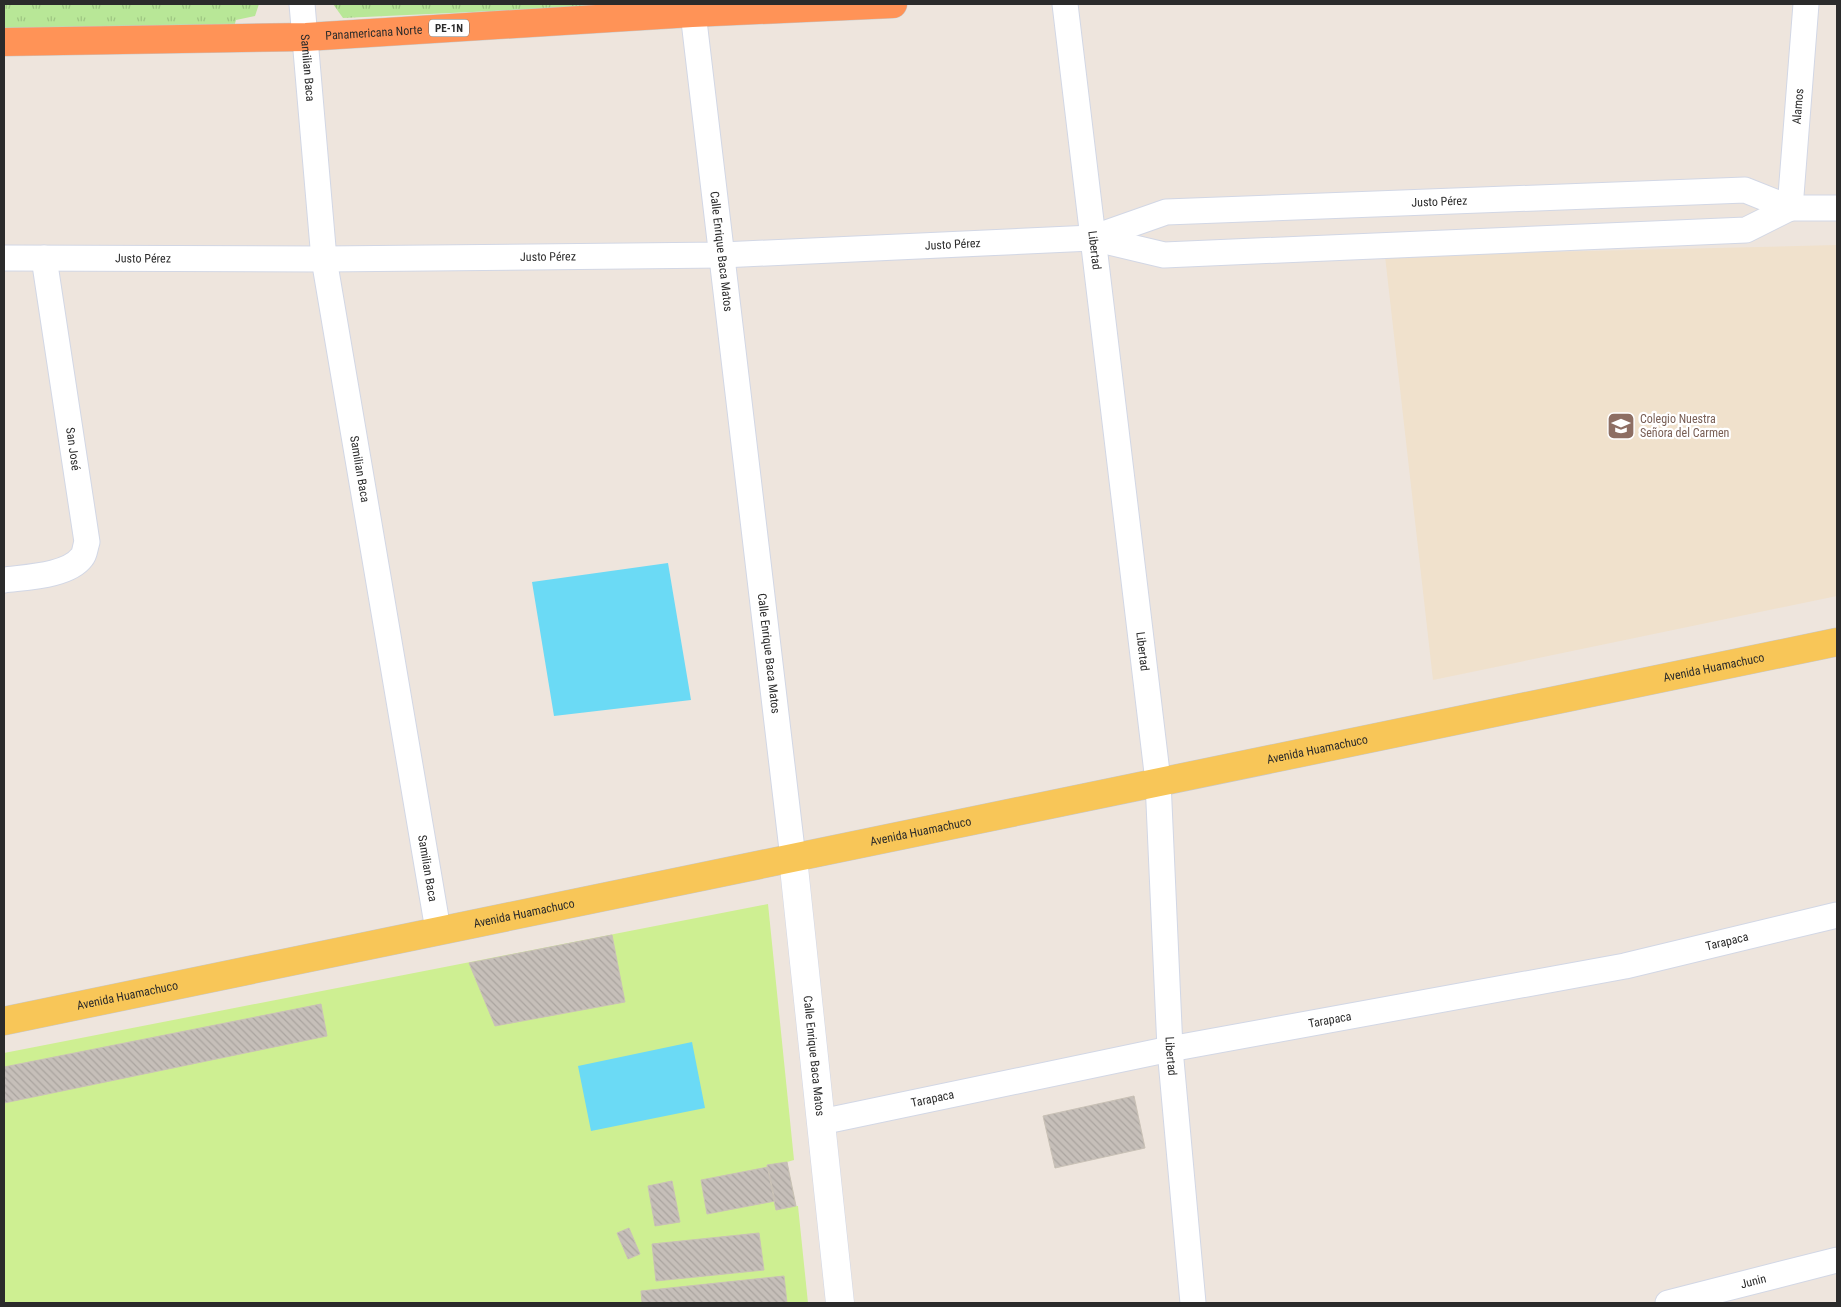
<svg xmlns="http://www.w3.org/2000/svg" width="1841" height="1307" font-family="'Roboto Condensed',sans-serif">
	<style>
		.education { fill: #f0e1cc }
		.grass { fill: url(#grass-tufts) }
		.pitch { fill: #ceef92 }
		.water { fill: #6bdaf5 }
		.building { fill: url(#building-back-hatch); stroke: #c9c1b6 }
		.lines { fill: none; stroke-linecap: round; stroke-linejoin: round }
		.street-casing { stroke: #d2d7e5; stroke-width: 27 }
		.secondary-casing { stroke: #d2d7e5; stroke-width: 29 }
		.primary-casing { stroke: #c8c8c8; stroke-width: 29 }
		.highway-casing { stroke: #c8c8c8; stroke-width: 29 }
		.street { stroke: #fff; stroke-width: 25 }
		.secondary { stroke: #fff; stroke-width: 28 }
		.primary { stroke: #f8c658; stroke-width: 28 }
		.highway { stroke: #ff9357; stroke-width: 28 }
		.labels { text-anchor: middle; stroke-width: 4.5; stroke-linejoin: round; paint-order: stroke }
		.shield { fill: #fff; stroke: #6b6b6b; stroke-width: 1 }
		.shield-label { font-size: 11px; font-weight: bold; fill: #2b2b2b }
		.street-label { font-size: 12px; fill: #2b2b2b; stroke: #fff }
		.education-label { font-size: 12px; fill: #785e54; stroke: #fff; text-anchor: start }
	</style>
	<defs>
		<pattern id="grass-tufts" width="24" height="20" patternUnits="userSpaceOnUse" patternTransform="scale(1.25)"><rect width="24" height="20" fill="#b8e797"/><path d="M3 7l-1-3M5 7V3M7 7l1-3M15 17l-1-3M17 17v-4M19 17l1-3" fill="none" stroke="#9ec682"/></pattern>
		<pattern id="building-back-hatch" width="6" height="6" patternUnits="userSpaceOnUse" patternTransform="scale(1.25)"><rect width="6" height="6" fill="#c6bfb9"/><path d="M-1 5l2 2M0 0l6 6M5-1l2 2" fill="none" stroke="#aaa49f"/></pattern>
	</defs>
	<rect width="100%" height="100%" fill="#eee5dd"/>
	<path class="education" d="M1837,245V596L1433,680L1385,256Z"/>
	<path class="grass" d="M4,4H259L255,16L236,20L234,27L4,31Z
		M333,4H642L343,18Z"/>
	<path class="pitch" d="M768,904L794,1160L787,1162L796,1206H798L808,1303H4V1053Z"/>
	<path class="water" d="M668,563L691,700L554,716L532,582Z
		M692,1042L705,1108L591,1131L578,1066Z"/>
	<path class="building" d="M612,935L625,1002L495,1026L469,963Z
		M321,1004L327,1036L4,1103V1067Z
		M1134,1096L1145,1148L1055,1168L1043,1116Z
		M787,1162L796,1206L776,1210L767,1165Z
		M768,1167L775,1201L707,1214L701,1180Z
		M672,1181L680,1222L655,1226L648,1186Z
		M629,1228L640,1254L628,1259L617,1233Z
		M759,1233L764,1270L656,1281L652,1244Z
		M784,1276L787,1303H642L641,1291Z"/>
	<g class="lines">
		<defs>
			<g id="street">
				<path id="s1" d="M302,4L324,259L438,930"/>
				<path id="s2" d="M692,4L793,858"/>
				<path id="s3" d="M1065,4L1158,781L1170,1049L1193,1303"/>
				<path id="s4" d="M1790,208L1806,4"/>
				<path id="s5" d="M1092,238L1166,212L1745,190L1790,208H1837"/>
				<path id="s6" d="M4,258L324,259L722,255L1092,238L1164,255L1746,230L1790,208"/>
				<path d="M4,580C26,577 68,576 82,557C85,554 85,547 87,542L44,258"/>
				<path id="s7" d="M821,1122L1170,1049L1625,966L1837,915"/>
				<path id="s8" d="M1668,1303L1837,1260"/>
			</g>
			<g id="secondary">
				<path id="s9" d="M793,858L840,1303"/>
			</g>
			<g id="primary">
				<path id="s10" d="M4,1021L1837,642"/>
			</g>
			<g id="highway">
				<path id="s11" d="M4,42L306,37L692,13L893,4"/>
			</g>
		</defs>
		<use href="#street" class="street-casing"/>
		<use href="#secondary" class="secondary-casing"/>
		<use href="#primary" class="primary-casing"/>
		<use href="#highway" class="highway-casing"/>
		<use href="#street" class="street"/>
		<use href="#secondary" class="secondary"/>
		<use href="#primary" class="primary"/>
		<use href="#highway" class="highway"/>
	</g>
	<defs>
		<symbol id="school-square" viewBox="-11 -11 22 22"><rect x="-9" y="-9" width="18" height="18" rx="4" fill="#8d6e63" stroke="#fff"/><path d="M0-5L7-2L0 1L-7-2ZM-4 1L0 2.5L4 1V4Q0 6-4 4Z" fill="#fff"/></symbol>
	</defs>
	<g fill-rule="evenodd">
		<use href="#school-square" x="1605" y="410" width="32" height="32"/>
	</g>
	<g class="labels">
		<rect class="shield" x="429" y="19.5" width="40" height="17" rx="4"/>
		<g class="shield-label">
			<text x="449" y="32">PE-1N</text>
		</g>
		<g class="street-label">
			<text dy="4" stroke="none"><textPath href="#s11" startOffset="370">Panamericana Norte</textPath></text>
			<text dy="4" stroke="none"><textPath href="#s1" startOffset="64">Samilian Baca</textPath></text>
			<text dy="4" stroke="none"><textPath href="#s4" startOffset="102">Alamos</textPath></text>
			<text dy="4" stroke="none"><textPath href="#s5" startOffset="352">Justo Pérez</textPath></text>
			<text dy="4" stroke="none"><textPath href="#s6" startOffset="949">Justo Pérez</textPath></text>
			<text dy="4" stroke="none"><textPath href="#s3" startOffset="248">Libertad</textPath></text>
			<text dy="4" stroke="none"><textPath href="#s2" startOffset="249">Calle Enrique Baca Matos</textPath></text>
			<text dy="4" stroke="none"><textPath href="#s6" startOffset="544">Justo Pérez</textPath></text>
			<text dy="4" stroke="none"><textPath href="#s6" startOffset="139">Justo Pérez</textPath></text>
			<text transform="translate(73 449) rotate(82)" y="4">San José</text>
			<text dy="4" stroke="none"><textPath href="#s1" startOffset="469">Samilian Baca</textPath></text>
			<text dy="4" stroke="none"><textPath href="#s3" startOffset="652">Libertad</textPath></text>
			<text dy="4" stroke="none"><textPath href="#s2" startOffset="654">Calle Enrique Baca Matos</textPath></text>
			<text dy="4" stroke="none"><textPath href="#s10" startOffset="1746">Avenida Huamachuco</textPath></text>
			<text dy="4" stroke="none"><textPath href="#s10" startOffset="1341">Avenida Huamachuco</textPath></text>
			<text dy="4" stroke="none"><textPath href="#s10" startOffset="936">Avenida Huamachuco</textPath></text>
			<text dy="4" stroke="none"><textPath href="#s1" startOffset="874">Samilian Baca</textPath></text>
			<text dy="4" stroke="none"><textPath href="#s10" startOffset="531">Avenida Huamachuco</textPath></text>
			<text dy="4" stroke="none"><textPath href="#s7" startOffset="924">Tarapaca</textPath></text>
			<text dy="4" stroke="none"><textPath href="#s10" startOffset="126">Avenida Huamachuco</textPath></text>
			<text dy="4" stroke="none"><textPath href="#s7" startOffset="519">Tarapaca</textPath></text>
			<text dy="4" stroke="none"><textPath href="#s9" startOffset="199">Calle Enrique Baca Matos</textPath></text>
			<text dy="4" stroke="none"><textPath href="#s3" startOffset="1058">Libertad</textPath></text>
			<text dy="4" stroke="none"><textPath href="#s7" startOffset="114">Tarapaca</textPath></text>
			<text dy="4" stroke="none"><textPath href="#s8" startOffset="88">Junin</textPath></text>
		</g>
		<g class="education-label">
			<text x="1640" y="423">Colegio Nuestra<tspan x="1640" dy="14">Señora del Carmen</tspan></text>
		</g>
	</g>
	<rect width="1841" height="1307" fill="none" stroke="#2b2b2b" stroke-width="10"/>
</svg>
